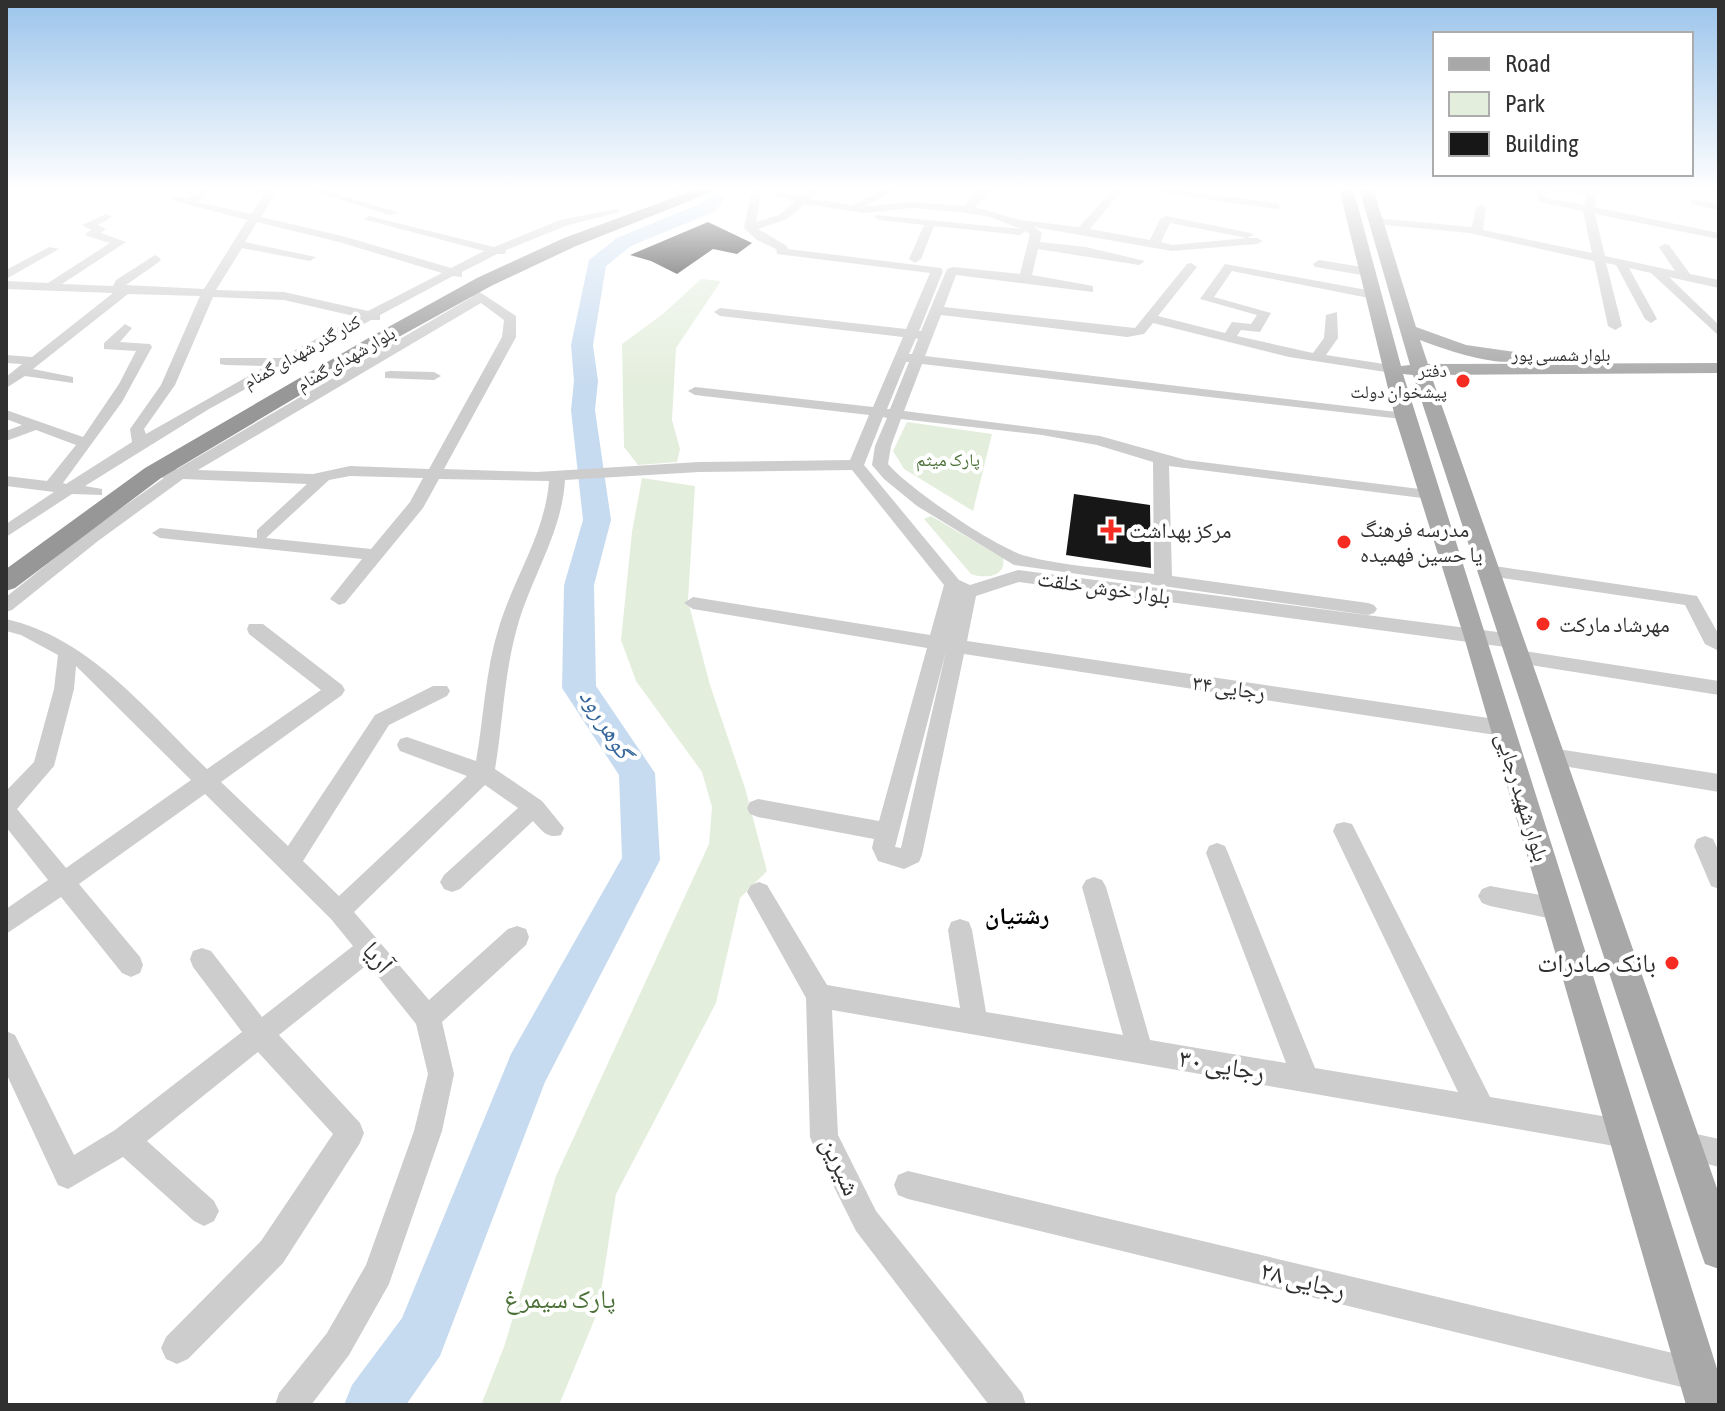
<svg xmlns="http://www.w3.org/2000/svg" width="1725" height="1411" font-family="'Asap Condensed','Noto Naskh Arabic',sans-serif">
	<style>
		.green { fill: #e4eedd }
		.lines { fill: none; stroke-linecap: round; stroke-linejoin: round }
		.river { fill: #c7dbf0; fill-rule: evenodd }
		.building { fill: #171717 }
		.minor { fill: #cdcdcd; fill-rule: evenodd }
		.major { fill: #a8a8a8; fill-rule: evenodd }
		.highway { fill: #979797; fill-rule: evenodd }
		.poi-dot { fill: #f62c23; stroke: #fff; stroke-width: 3 }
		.labels { text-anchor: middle; stroke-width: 8; stroke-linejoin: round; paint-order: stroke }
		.far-street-label { font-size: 18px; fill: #303030; stroke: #fff }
		.far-poi-label { font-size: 18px; fill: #303030; stroke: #fff; text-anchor: end }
		.far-park-label { font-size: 18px; fill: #4c7138; stroke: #fff }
		.poi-label { font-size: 22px; fill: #303030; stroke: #fff; text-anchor: start }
		.street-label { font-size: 22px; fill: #303030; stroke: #fff }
		.water-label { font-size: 24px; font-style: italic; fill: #35679b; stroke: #fff }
		.neighbourhood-label { font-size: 24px; font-weight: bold; fill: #000; stroke: #fff }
		.near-street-label { font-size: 26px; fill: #303030; stroke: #fff }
		.near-poi-label { font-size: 26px; fill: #303030; stroke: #fff; text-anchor: end }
		.near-park-label { font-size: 26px; fill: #4c7138; stroke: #fff }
	</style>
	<rect width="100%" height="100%" fill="#fff"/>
	<path class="green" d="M701,279L721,281L676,348L672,420L680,449L677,462L638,465L624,447L622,344L663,314Z
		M907,422L992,434L973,511L904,469L893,451Z
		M642,478L695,486L688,601L710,685L745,788L767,871L740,898L716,1003L616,1194L598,1311L559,1405H481L504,1347L556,1176L709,844L712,807L702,772L636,681L621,640L632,532Z
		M931,516L1003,558C1007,577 984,579 971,574L924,519Z"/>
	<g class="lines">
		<path class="river" d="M715,193L724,198L716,211L631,246L606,266L593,345L598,381L595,410L611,520L594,585L596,686L655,773L660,860L545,1082L440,1356L406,1405H344L352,1385L402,1318L511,1054L622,858L619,775L562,688L564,585L583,520L571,410L574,381L571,345L589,260L617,238L702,203L709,194Z"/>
	</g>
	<path class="building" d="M708,222L752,243L737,254L713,249L677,274L651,261L630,255Z
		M1074,494L1150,505L1151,568L1066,555Z"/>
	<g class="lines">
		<path class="minor" d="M205,188H217L197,202L251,214L264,195L244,188H278L261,217L346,237L451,268L484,251L363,219L369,216L494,247L560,220L616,209L621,212L568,225L506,250L505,254H497L462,272V277L453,276L380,315V320H371L209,409L85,486L102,489V495L72,494L6,537V524L54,492L6,486V476L47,481L76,445L36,430L6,441V431L22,425L6,419V410L83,437L119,384L136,351L104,349V343L125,324L132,328L120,342L150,344L152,347L122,402L63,483L66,484L132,442L130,429L161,385L200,296L128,294L33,369L73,377V383L25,376L6,388V377L22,364L6,363V355L32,357L113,293L6,289V281L48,283L110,243L87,236L85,234L91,230L82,225L106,214L112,217L98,225L106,229L101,233L126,242L62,284L113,286L116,280L155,255L161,259L159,262L126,285L204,289L247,220L171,200L176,197L187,199ZM257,222L339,242L442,273L368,311L284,292L216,290L242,248L310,261L316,257L245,242ZM213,297L284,300L358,317L280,358H220V364L225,365L266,366L146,434L144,429L175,385Z
			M303,188H318L399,213L389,215Z
			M659,188H678L680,190L675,193Z
			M752,188H762L756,222L779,215L795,201L775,195V191L801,196L811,188H822L811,199L852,205L887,188H900L866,206L912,202L965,206L976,191L994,188L975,207L1020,220L1079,227L1114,188H1124L1090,229L1150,240L1160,219L1166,216L1251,233L1253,235L1247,238H1257L1263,241L1257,244L1172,251L1034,227L1042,233L1040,242L1086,247L1145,261L1139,265L1038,249L1032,275L1093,286V292L956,275L944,307L1135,328L1187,264L1191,263L1197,267L1158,316L1225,333L1232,322L1251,324L1257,315L1200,299L1225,264L1378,292L1380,295L1374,299L1232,271L1214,297L1271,313L1260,332L1241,330L1237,336L1313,353L1324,338L1326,315L1337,312L1338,338L1326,355L1397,366L1399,369L1392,373L1289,357L1153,323L1144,334L1127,337L941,315L925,356L1405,413L1410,414V420L922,364L904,411L1100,436L1186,460L1436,491V497L1430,499L1169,466L1172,576L1368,603L1374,605L1377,609L1374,613L1368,615L1014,565L917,506L884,479L872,465L875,446L887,418L883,417L864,465L959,580L970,585L1018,570L1513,634L1522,641L1513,648L1019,582L976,596L967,641L1502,720L1509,722L1512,728L1509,734L1502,736L964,654L922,855L919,862L904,869L878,861L872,848L874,839L758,817L750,814L747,808L750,802L758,799L879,821L927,648L693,609L684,603L693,597L930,635L944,585L852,470L699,472L565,480C562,533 531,577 517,628C504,674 503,722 495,769L542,801L564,828L561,835C547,839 542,831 533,821L460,889L452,892L444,889L440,882L444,875L518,808L485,785L354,912L429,1000L508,929L517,926L526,929L529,937L526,945L442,1022L454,1074L442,1131L389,1284L349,1355L311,1405H275L279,1393L327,1333L366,1265L414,1131L428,1074L416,1024L368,964L279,1035L360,1123L364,1133L360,1143L283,1263L188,1359L177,1364L166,1359L161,1348L166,1337L261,1241L333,1134L258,1052L147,1141L214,1201L219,1211L214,1221L204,1226L194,1221L123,1157L68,1189L58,1185L6,1073V1031L15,1035L74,1155L115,1130L242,1032L193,967L190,959L193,951L202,948L211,951L262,1017L353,946L331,919L205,794L79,884L140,957L143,965L140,973L131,977L122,973L61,897L6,934V909L48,880L6,827V791L34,762L54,689L58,655L21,635L6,631V619C90,638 147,711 207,769L321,690L249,634L247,629L249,624H263L342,685L345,690L342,695L221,782L288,846L375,715L433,686H447L450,691L447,696L389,725L303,861L339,896L467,776L400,751L397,745L400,739L407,737L476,761C484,717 485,671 499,627C514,577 545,534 549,481L439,479L423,508L345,603L339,605L330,599L362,559L160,538L152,533L160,528L257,538V530L307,484L183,479L98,541L12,610L6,612V597L86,533L164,478L147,476V470L177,469L472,297L466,291L472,287L516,316V337L444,469L537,472L699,462L850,460L869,415L695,395L688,391L695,387L873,407L903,337L720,316L714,312L720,308L906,329L930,273L777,254L776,249L757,240L744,228ZM805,204L865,213L912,208L960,212L990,217L1021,229L876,215L874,217L880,220L924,225L909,259L915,263L921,259L934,226L1020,235L1025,231L1030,234L1020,274L953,267L947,269L921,331H919L943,271L941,268L788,249L787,246L758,229L787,219ZM1170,223L1247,238L1172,245L1161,242ZM481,303L504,320L502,337L429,469L350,466L313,474L198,470ZM916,338L918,339L912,354H909ZM906,362H909L890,409H887ZM901,419L1042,435L1097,445L1153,462L1154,574C1112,568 1066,567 1026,556C996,548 908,488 888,464L891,446ZM350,476L423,478L410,502L371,549L266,538L329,480ZM946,651L901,848L895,847ZM76,666L191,780L66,868L17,809L54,766L74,689Z
			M1025,188H1039L1040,189L1035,192Z
			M1132,188H1159L1276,203L1281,206L1276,209Z
			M1533,188H1599L1594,207L1719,233V239L1595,214L1605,256L1675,271L1659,247L1665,244L1669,245L1690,274L1719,280V288L1669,277L1719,325V336L1651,273L1629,268L1657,319L1651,323L1645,319L1616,265L1606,263L1622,326L1615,330L1608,326L1594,261L1469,233L1375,224L1369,221L1375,218L1472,227L1476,207L1481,204L1486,207L1483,230L1592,253L1583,211L1539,202ZM1545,191L1587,195L1584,205L1547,198Z
			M1709,188H1719V192L1710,190Z
			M1695,199L1719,204V210L1691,204V200Z
			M49,247L59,249L6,279V270Z
			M1319,260L1368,268L1374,272L1368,276L1315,267L1313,264Z
			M390,371L434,372L441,376L434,380L385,378V372Z
			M1488,565L1697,596L1719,635V651L1705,644L1685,605L1482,575L1479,571Z
			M1518,650L1719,681V695L1511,662L1508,657Z
			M1551,748L1719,774V792L1551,764L1544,762L1541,756L1544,750Z
			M1344,822L1352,824L1490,1097L1626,1120L1636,1124L1640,1134L1636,1144L1626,1148L832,1010L838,1135L876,1211L1022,1393L1026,1405H989L856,1231L814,1147L810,1137L806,998L751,899L747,892L751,885L759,882L767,885L827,985L960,1008L948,930L951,922L960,919L969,922L972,930L986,1012L1123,1035L1082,887L1086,880L1094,877L1102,880L1106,887L1150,1040L1286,1063L1206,853L1209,846L1217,843L1225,846L1228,853L1315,1068L1458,1092L1333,831L1336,824Z
			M1705,836L1713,839L1719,852V889L1711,886L1694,846L1697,839Z
			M1490,886L1557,898L1565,901L1569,909L1565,917L1557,920L1490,906L1482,903L1478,896L1482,889Z
			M1683,1131L1719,1139V1167L1673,1155L1669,1145L1673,1135Z
			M908,1171L1698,1359L1709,1364L1714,1375L1709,1386L1698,1391L908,1199L898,1195L894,1185L898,1175Z"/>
		<path class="major" d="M1339,188H1353L1401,366L1410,365L1359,188H1373L1416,327L1466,345L1515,352L1524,357C1508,372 1440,348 1420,340L1428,364L1719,363V373L1431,375L1719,1194V1269L1705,1264L1700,1250L1413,375L1403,374L1719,1375V1405H1686L1464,637L1395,417Z"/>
		<path class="highway" d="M700,188H722L576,246L491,286L386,344L161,478L15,588L6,591V569L145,468L372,336L477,278L564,238Z"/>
	</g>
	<linearGradient id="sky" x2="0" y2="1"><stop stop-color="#9bc4eb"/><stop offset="0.49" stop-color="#fff"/><stop offset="1" stop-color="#fff" stop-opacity="0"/></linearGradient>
	<rect width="1725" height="385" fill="url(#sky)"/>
	<g class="poi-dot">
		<circle cx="1463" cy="381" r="8"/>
		<path d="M1107 518h8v8h8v8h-8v8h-8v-8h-8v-8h8z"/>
		<circle cx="1344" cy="542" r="8"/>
		<circle cx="1543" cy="624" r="8"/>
		<circle cx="1672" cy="963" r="8"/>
	</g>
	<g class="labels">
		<g class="far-street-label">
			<text transform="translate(302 352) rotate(-29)" y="6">کنار گذر شهدای گمنام</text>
			<text x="1561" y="361">بلوار شمسی پور</text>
			<text transform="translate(346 359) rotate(-30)" y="6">بلوار شهدای گمنام</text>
		</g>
		<g class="far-poi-label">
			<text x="1447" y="377">دفتر<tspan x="1447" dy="21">پیشخوان دولت</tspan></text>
		</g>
		<g class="far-park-label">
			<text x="948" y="466">پارک میثم</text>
		</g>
		<g class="poi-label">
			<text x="1360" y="537">مدرسه فرهنگ<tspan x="1360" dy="25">یا حسین فهمیده</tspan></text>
			<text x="1129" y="538">مرکز بهداشت</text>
			<text x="1559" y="632">مهرشاد مارکت</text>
		</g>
		<g class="street-label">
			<text transform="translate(1104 587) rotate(8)" y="8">بلوار خوش خلقت</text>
			<text transform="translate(1229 687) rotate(8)" y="8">رجایی ۳۴</text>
			<text transform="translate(1523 797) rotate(73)" y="8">بلوار شهید رجایی</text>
		</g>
		<g class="water-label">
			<text transform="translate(606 724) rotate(58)" y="8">گوهر رود</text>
		</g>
		<g class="neighbourhood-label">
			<text x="1017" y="924">رشتیان</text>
		</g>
		<g class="near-street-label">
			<text transform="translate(378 957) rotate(50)" y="9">آریا</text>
			<text transform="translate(1222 1065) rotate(10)" y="9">رجایی ۳۰</text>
			<text transform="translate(841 1166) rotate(66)" y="9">شیرین</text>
			<text transform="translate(1303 1280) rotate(14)" y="9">رجایی ۲۸</text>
		</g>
		<g class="near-poi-label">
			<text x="1656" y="972">بانک صادرات</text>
		</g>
		<g class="near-park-label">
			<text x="560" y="1308">پارک سیمرغ</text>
		</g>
	</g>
	<rect width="1725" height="1411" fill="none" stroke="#303030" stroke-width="16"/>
	<rect x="1433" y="32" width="260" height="144" fill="#ffffff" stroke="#acacac" stroke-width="2"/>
	<rect x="1449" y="58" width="40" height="12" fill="#a8a8a8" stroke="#acacac" stroke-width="2"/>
	<text x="1505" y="72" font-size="24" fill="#303030">Road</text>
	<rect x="1449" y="92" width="40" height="24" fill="#e4eedd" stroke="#acacac" stroke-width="2"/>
	<text x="1505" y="112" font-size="24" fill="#303030">Park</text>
	<rect x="1449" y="132" width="40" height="24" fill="#171717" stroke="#acacac" stroke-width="2"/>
	<text x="1505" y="152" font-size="24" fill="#303030">Building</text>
</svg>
